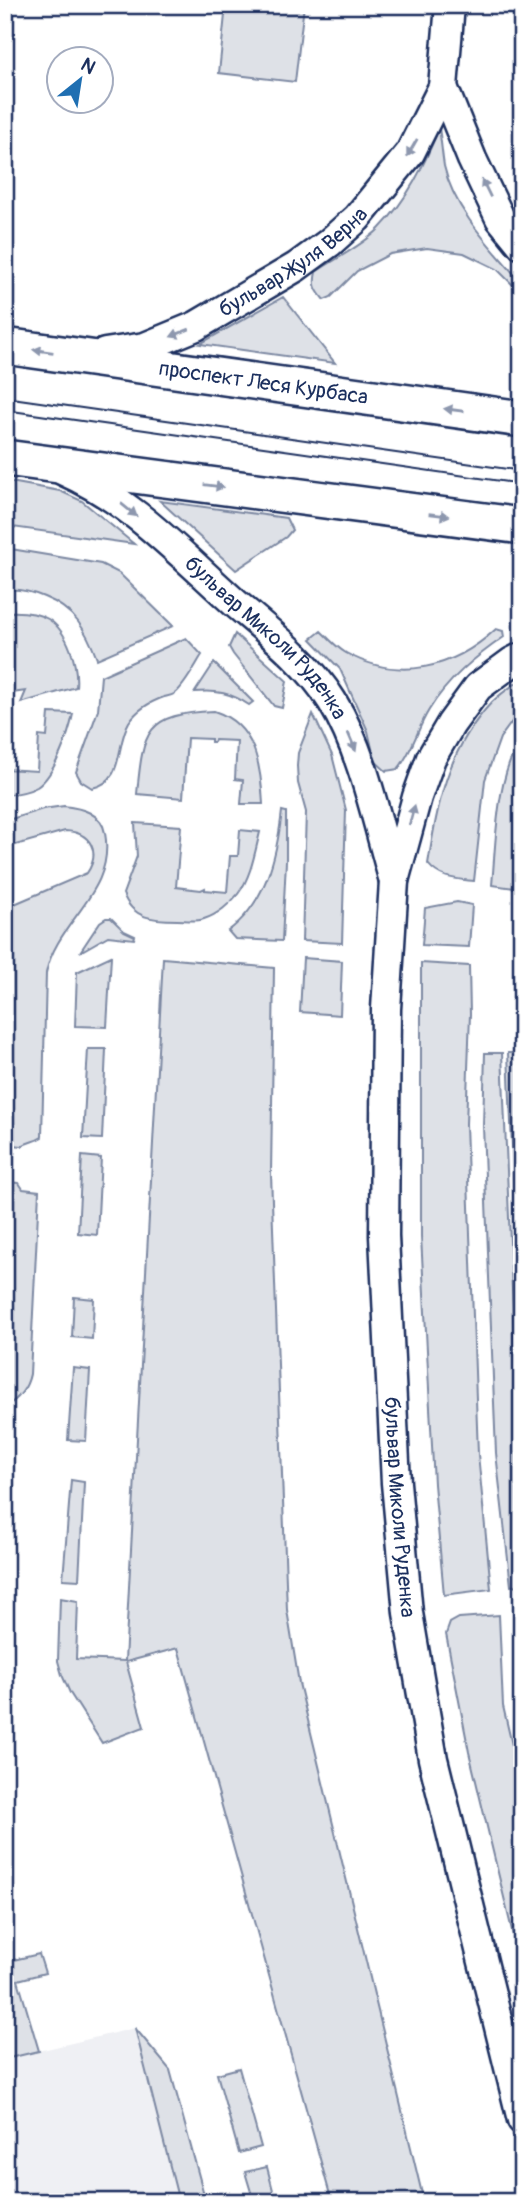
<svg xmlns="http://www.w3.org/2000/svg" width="527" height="2207" font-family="Pangolin,sans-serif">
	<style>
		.built { fill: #eff0f4 }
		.green { fill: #dee1e7; stroke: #7c88a2; stroke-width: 2 }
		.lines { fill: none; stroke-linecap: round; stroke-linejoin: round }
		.tertiary-casing { stroke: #1b2f5e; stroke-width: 33 }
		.primary-casing { stroke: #1b2f5e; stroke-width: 40 }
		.tertiary { stroke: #fff; stroke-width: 28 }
		.primary { stroke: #fff; stroke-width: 35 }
		.tram { stroke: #1b2f5e; stroke-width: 2 }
		.oneway { fill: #8d97ae }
		.labels { text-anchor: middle; stroke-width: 6; stroke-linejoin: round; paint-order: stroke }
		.street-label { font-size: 21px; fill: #1b2f5e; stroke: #fff }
	</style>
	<rect width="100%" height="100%" fill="#fff"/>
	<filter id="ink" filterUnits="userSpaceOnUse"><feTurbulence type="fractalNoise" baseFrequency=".0143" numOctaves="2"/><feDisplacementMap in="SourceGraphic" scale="14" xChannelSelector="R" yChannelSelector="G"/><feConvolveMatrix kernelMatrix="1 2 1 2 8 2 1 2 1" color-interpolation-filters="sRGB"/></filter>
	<g filter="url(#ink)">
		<path class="built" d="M135,2028L179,2202H5V2059Z"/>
		<path class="green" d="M226,5H304L295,82L219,73Z
			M439,128C441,140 442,153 444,166C454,211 492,248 522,283V294L497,269L464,253L427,248L390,254L357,271L331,297L324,300C315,289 313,285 316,272C335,259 363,245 379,229C408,199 424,166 439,128Z
			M283,297L335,363L200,344Z
			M5,481L60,491L82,501L134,544L5,526Z
			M160,501L286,518L292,530L286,537L236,570Z
			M5,548L101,564L119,573L173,626L97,659C86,629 74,609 44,597C32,592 18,588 5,590Z
			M5,612C19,611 36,612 48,619C68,631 78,665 76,687L21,703L26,691L5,694Z
			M496,629L503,631L504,637C475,657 448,679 429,710C417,729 413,751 398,769L386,771L375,761L368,731L340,669L311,639L321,631C328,638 337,648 346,653C399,682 453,669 496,629Z
			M235,634L287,681L282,708L274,706L233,654L229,647Z
			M186,638L202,655C196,664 183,689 174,694C171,696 167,696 164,697C150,702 137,710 129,722C115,746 125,781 92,788L81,781L76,772L98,710L101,676Z
			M214,663L253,702L249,705C231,693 217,690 195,692Z
			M522,679V708L500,738L485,780L474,881C456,879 440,879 428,864C438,802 447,750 492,702C501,693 512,686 522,679Z
			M214,711C256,725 261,766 263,804H241L243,780L235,779L237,741L215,740L214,742H211V739L187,738L183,798L137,794C143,730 146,714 214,711Z
			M49,713L73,714C69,734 55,775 37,787C28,792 16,794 5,795V769L37,771L39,736L47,737Z
			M313,714L332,755L346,810L342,943L302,941L306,812L298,783L297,766L298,753Z
			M522,740V889L492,885C496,843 496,772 522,740Z
			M64,806C81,808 102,813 105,833C116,893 57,920 46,973L42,1137C35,1142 29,1141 22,1146L5,1144V908L87,873C101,852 91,832 65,831L5,848V821L43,809Z
			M282,811L286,812V861L282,941L235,939L228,931C266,903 277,856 282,811Z
			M135,823L181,826L176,887L201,890L205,888V890L227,892L230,856H238L240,830L260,832C255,852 251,877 238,894C230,904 217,915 204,919C195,922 185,920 177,920C153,920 133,919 123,894L137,856Z
			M457,902L472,905L469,947L422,945L425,908Z
			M106,918H111L124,931L135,936L134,939L108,936L80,952L100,922Z
			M111,956L107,1027L75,1026L77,972Z
			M163,958L274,968L271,1174L287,1610L299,1683L424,2202H332L178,1648L126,1662L144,1727L102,1743L70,1693L62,1675L58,1661L60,1598L78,1601L76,1659L125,1661Z
			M303,958L342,961L340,1015L300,1012Z
			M421,963L469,966L470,1014L466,1124L478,1454L491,1589L444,1595L434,1484L421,1236Z
			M88,1049H106L102,1139L83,1138Z
			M485,1053H502L516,1383L519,1585L511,1586L496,1453L483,1126Z
			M508,1053H522V1375Z
			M82,1156L101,1158L97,1235L78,1233Z
			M5,1182L19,1183L23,1189L39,1191L30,1374C27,1389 19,1399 5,1407Z
			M74,1297L94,1299L92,1339L72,1337Z
			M73,1368L90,1370L86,1441L68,1440Z
			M71,1480L84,1482L79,1580L63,1579Z
			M499,1615L503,1706L522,1788V1972L469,1752L446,1634L450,1623L459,1618Z
			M39,1954L45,1973L18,1980L39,2051L5,2059V1962Z
			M135,2028L170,2070L206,2202H179Z
			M239,2068L261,2147L239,2153L217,2074Z
			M267,2167L276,2202H254L245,2172Z"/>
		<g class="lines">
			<defs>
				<g id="tertiary">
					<path d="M443,87L472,159L500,218L522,245"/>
					<path id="s1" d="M105,353L145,347L196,326L296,267L329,243L357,218L410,153L443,87L450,5"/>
					<path id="s2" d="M64,471C131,500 181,555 235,603C269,632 308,662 332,701C364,753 377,823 394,881"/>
					<path id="s3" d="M522,657L512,662L478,687L451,724L431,758L417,797L394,881L386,1009L384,1236L396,1483L408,1613L433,1759L522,2120"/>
				</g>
				<g id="primary">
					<path id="s4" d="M5,346L522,419"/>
					<path d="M5,458L522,526"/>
				</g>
			</defs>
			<use href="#tertiary" class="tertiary-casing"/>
			<use href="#primary" class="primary-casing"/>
			<use href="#tertiary" class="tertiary"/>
			<use href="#primary" class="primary"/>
			<path class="tram" d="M5,397L522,471
				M5,410L522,484"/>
		</g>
		<defs><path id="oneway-solid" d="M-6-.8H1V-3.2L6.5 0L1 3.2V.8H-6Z" transform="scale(1.75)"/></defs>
		<g class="oneway">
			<use href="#oneway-solid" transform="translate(412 148) rotate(120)"/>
			<use href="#oneway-solid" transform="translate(486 188) rotate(-116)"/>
			<use href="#oneway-solid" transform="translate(180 333) rotate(158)"/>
			<use href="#oneway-solid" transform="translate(43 351) rotate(-172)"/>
			<use href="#oneway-solid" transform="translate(454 410) rotate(-172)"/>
			<use href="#oneway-solid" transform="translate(214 486) rotate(7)"/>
			<use href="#oneway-solid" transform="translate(129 510) rotate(39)"/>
			<use href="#oneway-solid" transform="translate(439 515) rotate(7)"/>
			<use href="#oneway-solid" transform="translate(352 742) rotate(67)"/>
			<use href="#oneway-solid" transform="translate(412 815) rotate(-75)"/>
		</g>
	</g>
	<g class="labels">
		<g class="street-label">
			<text dy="7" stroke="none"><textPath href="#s1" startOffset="212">бульвар Жуля Верна</textPath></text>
			<text dy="7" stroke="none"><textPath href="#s4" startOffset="261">проспект Леся Курбаса</textPath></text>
			<text dy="7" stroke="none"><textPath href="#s2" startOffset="264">бульвар Миколи Руденка</textPath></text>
			<text dy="7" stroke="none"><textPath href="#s3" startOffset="894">бульвар Миколи Руденка</textPath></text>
		</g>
	</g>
	<rect width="527" height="2207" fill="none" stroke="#fff" stroke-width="28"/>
	<rect x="14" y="14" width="499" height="2179" fill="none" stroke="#1b2f5e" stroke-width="2.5" filter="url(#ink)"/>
	<g transform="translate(80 80) rotate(30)"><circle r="33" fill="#ffffff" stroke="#a4acbf" stroke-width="2"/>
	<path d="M0-5L12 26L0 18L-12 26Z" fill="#1f6fb2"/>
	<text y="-10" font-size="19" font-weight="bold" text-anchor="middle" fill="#1b2f5e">N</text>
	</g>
</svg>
